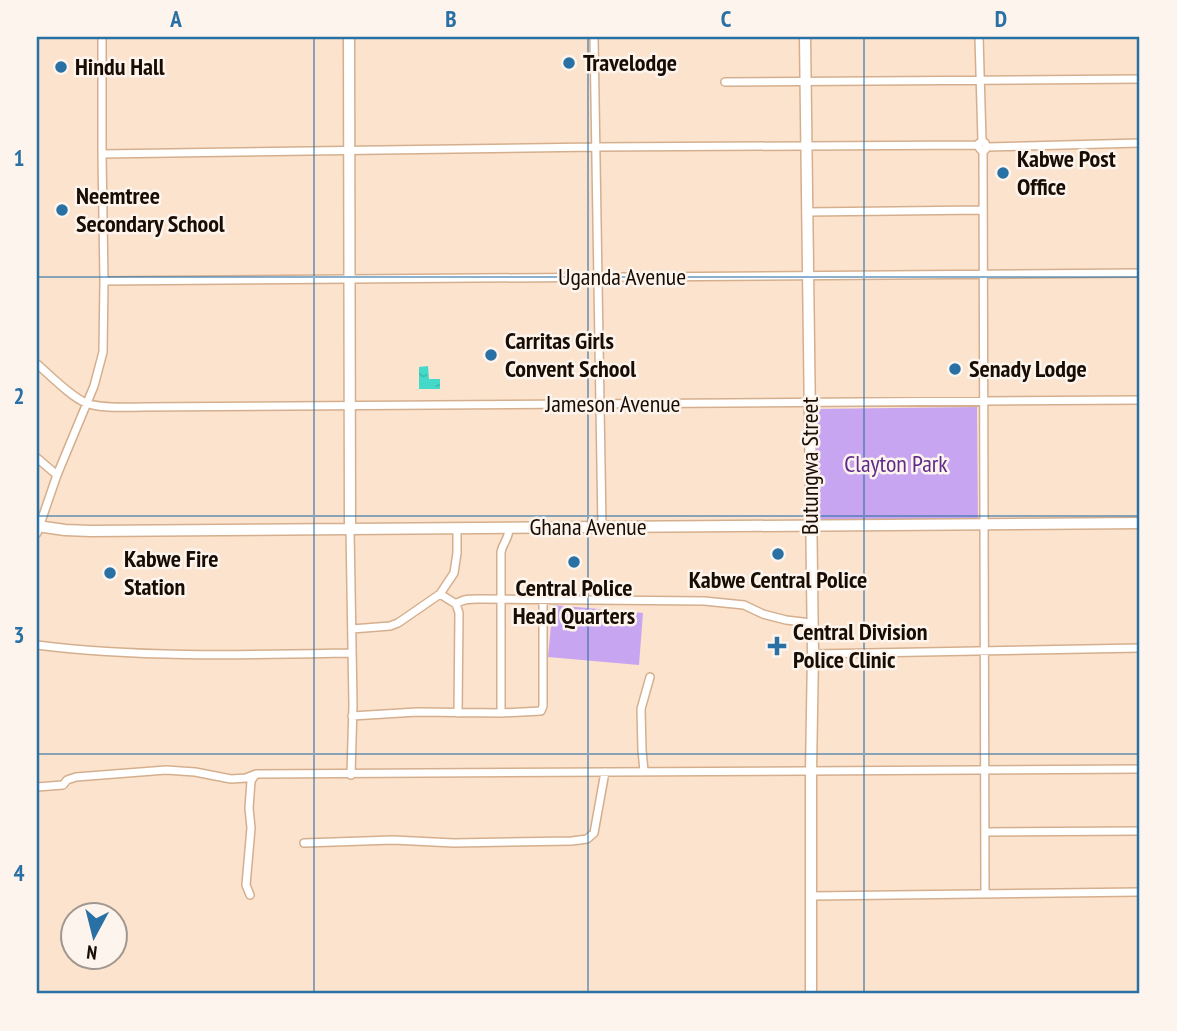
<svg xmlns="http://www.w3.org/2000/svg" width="1177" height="1031" font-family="'PT Sans Narrow',sans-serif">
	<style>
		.park { fill: #c7a5f0 }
		.water { fill: url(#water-ripples) }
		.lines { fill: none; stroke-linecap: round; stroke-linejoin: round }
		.street-casing { stroke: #d5af8d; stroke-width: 10 }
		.secondary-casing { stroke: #d5af8d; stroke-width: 13 }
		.street { stroke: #fff; stroke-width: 7 }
		.secondary { stroke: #fff; stroke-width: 10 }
		.grid { fill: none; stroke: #2970a4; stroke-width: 2; stroke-opacity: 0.55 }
		.poi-dot { fill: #2970a4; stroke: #fcf4ed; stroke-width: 2.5 }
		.labels { text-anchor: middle; stroke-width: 5; stroke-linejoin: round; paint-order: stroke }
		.poi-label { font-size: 24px; font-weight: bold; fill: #190c02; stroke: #fcf4ed; text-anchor: start }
		.street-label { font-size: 24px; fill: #190c02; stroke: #fcf4ed }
		.park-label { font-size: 24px; fill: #5f2b8c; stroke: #fcf4ed }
		.neatline { fill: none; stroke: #2970a4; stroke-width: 2.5 }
		.grid-label { font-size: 23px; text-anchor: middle; font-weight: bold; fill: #2970a4 }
	</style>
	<defs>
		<pattern id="water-ripples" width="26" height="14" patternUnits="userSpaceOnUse" patternTransform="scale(1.75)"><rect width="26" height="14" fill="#45d9ca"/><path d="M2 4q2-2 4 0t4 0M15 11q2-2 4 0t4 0" fill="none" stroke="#3cb9ac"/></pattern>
	</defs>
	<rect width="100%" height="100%" fill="#fbe3ce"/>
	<path class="park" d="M977,407L978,519L815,521L813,409Z
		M553,605L643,613L639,665L548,657Z"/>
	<path class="water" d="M428,366L429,379H440V389H419V367Z"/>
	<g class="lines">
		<defs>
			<path id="street" d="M594,37L602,528
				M979,37L982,141
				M725,82L1140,79
				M987,147L1140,143
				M983,150L985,893
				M102,154L596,147L977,145L982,141L985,143L987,147L985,150H981L977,145
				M806,212L983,210
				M104,281L1140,273
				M37,364C51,376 70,396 86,403C101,409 127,407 143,407L1140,400
				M37,458L57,475
				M350,529L353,705L351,775
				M37,533L57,475L94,386L103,352L104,281L102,154V37
				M440,594L456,604L459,613L458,713
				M456,604C464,598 473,599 482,599L704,601L744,605L763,614L786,620L811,623
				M352,629L390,626L398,623L440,594L454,573L457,553V528
				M37,645C141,658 247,655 352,653
				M813,654L1140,648
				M501,713V552C503,542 509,539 509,528
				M352,716L417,712L501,713L541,711L543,706V599
				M644,771L642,750L641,709L650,677
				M37,787L63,785L67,780L76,777L166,770L195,772L231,779L246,778L256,774L1140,769
				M985,832L1140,831
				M304,843L393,840L454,843L572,841L587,839L594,833L605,772
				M250,895L246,885L251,828L249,808L251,781L255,775
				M812,896L1140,892"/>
			<path id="secondary" d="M349,37L350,529
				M805,37L813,654L811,771V994
				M37,526L65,530L91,531L1140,523"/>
		</defs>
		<use href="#street" class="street-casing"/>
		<use href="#secondary" class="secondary-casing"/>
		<use href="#street" class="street"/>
		<use href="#secondary" class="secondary"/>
	</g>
	<path class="grid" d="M314,37V994M588,37V994M864,37V994M37,277H1140M37,516H1140M37,754H1140"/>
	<g class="poi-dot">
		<circle cx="569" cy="63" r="7"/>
		<circle cx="61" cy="67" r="7"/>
		<circle cx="1003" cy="173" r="7"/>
		<circle cx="62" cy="210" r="7"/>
		<circle cx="491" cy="355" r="7"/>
		<circle cx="955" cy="369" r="7"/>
		<circle cx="778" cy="554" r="7"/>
		<circle cx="574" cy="562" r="7"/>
		<circle cx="110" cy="573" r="7"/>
		<path d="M773.5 635.5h7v7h7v7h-7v7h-7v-7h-7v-7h7z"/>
	</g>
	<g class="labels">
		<g class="poi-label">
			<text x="583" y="71">Travelodge</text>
			<text x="75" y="75">Hindu Hall</text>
			<text x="1017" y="167">Kabwe Post<tspan x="1017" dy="28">Office</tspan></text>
			<text x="76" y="204">Neemtree<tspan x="76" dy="28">Secondary School</tspan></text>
			<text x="505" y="349">Carritas Girls<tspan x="505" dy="28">Convent School</tspan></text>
			<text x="969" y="377">Senady Lodge</text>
			<text x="124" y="567">Kabwe Fire<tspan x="124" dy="28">Station</tspan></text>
			<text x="778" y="588" text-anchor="middle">Kabwe Central Police</text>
			<text x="574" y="596" text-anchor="middle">Central Police<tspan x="574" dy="28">Head Quarters</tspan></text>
			<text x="793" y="640">Central Division<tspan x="793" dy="28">Police Clinic</tspan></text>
		</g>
		<g class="street-label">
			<text x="622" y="285">Uganda Avenue</text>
			<text x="613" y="412">Jameson Avenue</text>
			<text transform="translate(810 466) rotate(-90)" y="8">Butungwa Street</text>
			<text x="588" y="535">Ghana Avenue</text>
		</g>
		<g class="park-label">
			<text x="896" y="472">Clayton Park</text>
		</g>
	</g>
	<rect width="1177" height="1031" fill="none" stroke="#fcf4ed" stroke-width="77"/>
	<g transform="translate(94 936) rotate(187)"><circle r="33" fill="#fcf4ed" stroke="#a1978f" stroke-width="2"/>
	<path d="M0-5L12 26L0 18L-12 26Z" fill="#2970a4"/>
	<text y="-10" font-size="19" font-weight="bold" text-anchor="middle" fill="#190c02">N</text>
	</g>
	<rect x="38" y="38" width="1100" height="954" class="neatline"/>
	<g class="grid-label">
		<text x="176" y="27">A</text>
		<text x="451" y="27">B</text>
		<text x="726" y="27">C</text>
		<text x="1001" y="27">D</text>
		<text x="19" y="166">1</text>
		<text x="19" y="404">2</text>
		<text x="19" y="643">3</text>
		<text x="19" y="881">4</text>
	</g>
</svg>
